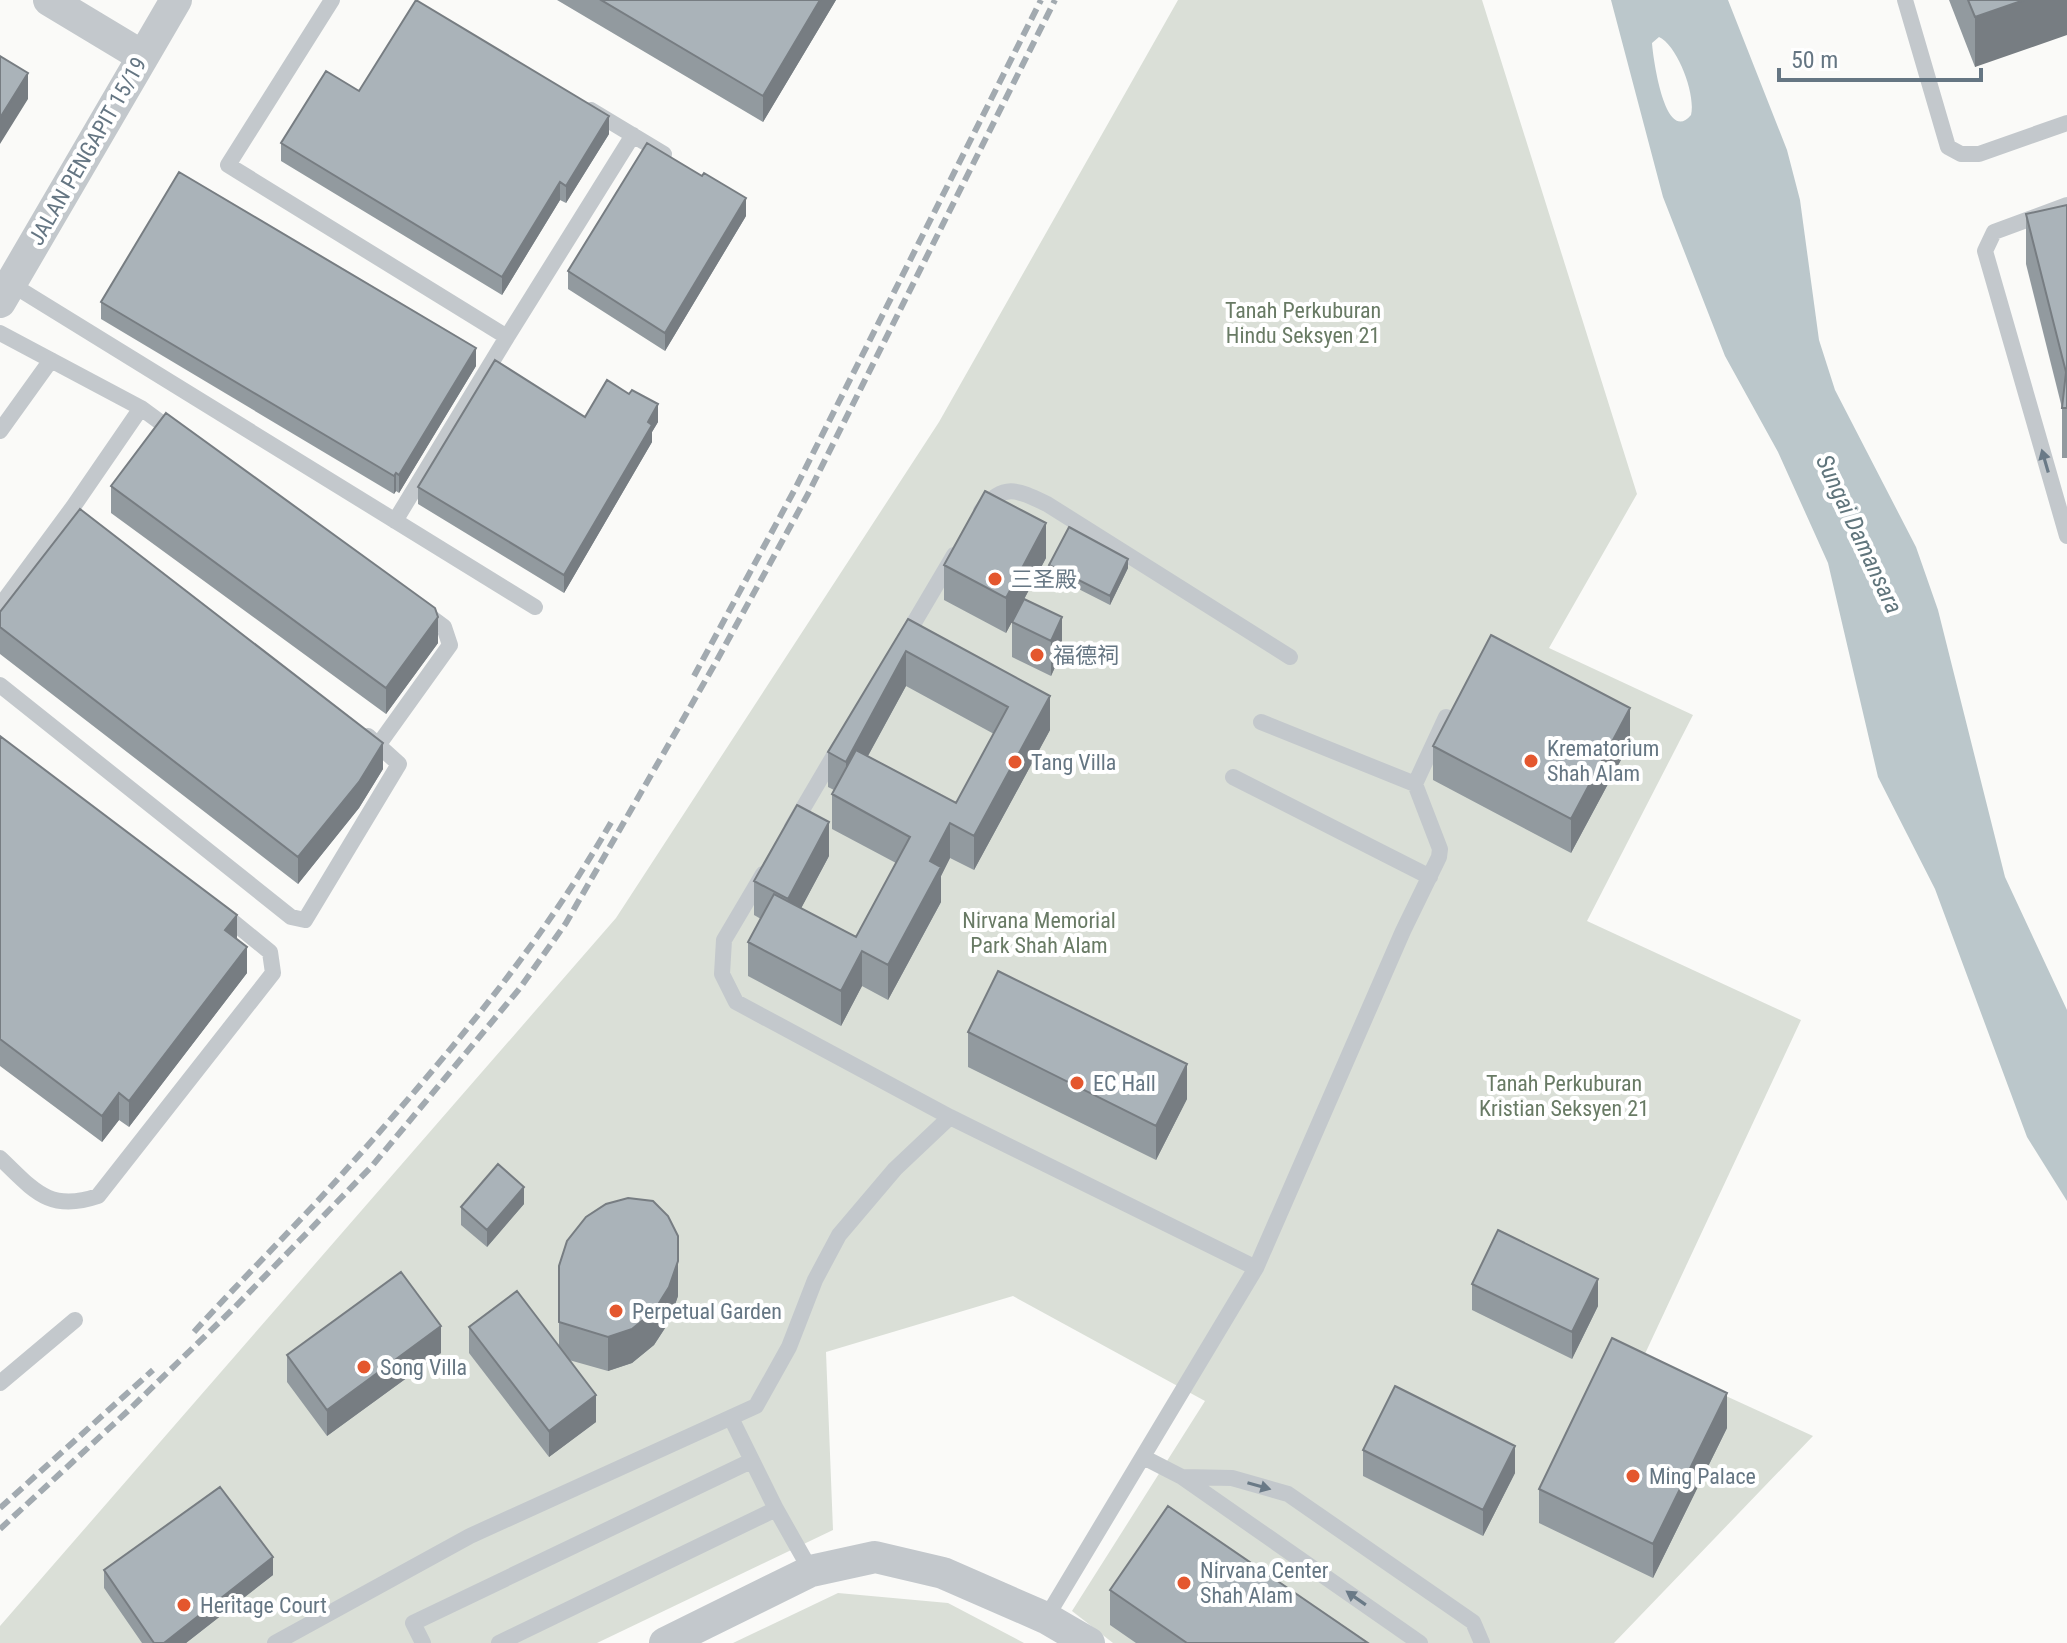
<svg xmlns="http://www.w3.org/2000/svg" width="2067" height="1643" font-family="'Roboto Condensed','Noto Sans SC',sans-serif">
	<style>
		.green { fill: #dadfd7 }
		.water { fill: #bbc7cb; fill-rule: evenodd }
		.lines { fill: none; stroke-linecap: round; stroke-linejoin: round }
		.lane { stroke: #c3c8cc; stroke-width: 16 }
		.street { stroke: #c3c8cc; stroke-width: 32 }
		.rail { stroke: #a2aab0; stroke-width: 6; stroke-dasharray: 12 6; stroke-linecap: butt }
		.wall { fill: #929a9f; fill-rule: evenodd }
		.shaded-wall { fill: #777d82 }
		.building { fill: #aab3b9; stroke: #777d82; stroke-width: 2 }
		.oneway { fill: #6a7a87 }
		.poi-dot { fill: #e4572e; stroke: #fff; stroke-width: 3 }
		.labels { text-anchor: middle; stroke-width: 8; stroke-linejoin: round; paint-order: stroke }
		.street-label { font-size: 22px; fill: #657683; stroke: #fff }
		.park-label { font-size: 22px; fill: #687a64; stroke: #fff }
		.poi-label { font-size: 22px; fill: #657683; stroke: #fff; text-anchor: start }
		.water-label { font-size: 24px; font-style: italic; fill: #60757c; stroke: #fff }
	</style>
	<rect width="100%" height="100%" fill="#fafaf8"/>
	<path class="green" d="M1178,0H1482L1637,494L1549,648L1693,715L1587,921L1801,1020L1643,1358L1813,1436L1614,1643H1113L1072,1611L1205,1401L1013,1296L826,1352L833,1530L597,1643H0V1626L616,918L939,422Z
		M838,1593L948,1603L1024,1643H733Z"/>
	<path class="water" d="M1611,0H1728L1787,150L1800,200L1819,340L1835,390L1916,547L1938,610L2005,877L2067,1010V1201L2027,1137L1935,889L1878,777L1828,563L1778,452L1725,356L1663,197ZM1659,37C1678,46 1696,95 1691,115C1665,146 1653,57 1652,43Z"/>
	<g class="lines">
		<path class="lane" d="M332,0L228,165L507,337L633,135
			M1905,0L1948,147L1961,154H1979L2067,123
			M591,110L664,154
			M2067,205L1994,232L1985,251L2067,536
			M11,284L535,607
			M0,333L141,408L175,433
			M0,431L51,360
			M981,511C1003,482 1018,490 1047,504L1290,657
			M395,521L507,337
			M0,606L73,507L141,408
			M905,638L954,555
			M0,685L291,917L305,920L399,764L368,736
			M1261,722L1415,784
			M379,744L450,645L444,627L421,610
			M1233,777L1430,877
			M792,827L839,747
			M763,874L724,940L722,974L736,1002L950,1117L1256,1268
			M0,1158C33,1189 48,1213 98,1196L273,973L270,952L221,912
			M0,1383L75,1320
			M731,1418L776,1509L811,1571
			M1143,1457L1182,1477L1420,1643
			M1182,1477L1232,1478L1288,1494L1473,1622L1482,1643
			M1046,1618L1256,1268L1403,931L1439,857L1440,849L1415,784L1446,717
			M275,1643L470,1536L756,1406L789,1347L815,1280L839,1235L895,1169L950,1117
			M423,1643L413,1623L751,1461
			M499,1643L776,1509"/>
		<path class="street" d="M49,0L142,56
			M0,302L176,0
			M665,1643L811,1571L875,1557L943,1573L1046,1618L1089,1643"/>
		<path class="rail" d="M694,676L795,489L1041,0
			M194,1332C240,1281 290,1232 336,1181C437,1068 538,951 613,819
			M0,1508L153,1370
			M0,1529L130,1409L235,1307L372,1166L520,988L566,923L716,662L808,494L1055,0"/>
	</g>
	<path class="wall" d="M557,0H836L763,122Z
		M1949,0H2067L1975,67Z
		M359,91L609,134L566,203L560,200L502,295L281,161V143Z
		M2067,205V458H2062V408L2026,264V214Z
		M746,216L665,351L568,289V271Z
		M101,302L476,366L399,493L396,491L394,494L101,319Z
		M585,417L658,422L652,432V442L564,593L418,504V487Z
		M111,486L438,643L386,714L111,513Z
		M1046,558L1006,633L944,600V565Z
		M1049,565L1128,568L1110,605L1049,574Z
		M1024,599L1062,652L1051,676L1012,657V622Z
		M0,612L383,769L359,808L298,884L0,654Z
		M908,619L1050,730L974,870L950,858L941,876V902L888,1000L862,986L841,1026L748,976V942L761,919L754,915V881L829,856L801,908L856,937L896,863L832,829V794L834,790L828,787V752ZM906,686L994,734L956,803L868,756Z
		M0,736L237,940L247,973L129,1127L119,1120L102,1142L0,1066Z
		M1630,743L1571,853L1433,780V746Z
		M968,1032L1187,1099L1156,1160L968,1067Z
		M524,1204L487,1247L461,1225V1207Z
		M559,1266L678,1296L669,1322L654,1345L632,1363L608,1371L569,1360L596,1422L549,1457L469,1353V1327L559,1347Z
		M1472,1284L1598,1306L1572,1359L1472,1310Z
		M441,1353L327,1436L287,1382V1355Z
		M1727,1428L1653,1578L1539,1523V1489Z
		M1363,1450L1515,1473L1483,1536L1363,1476Z
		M104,1570L273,1575L186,1643H142L104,1588Z
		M1110,1590L1368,1643H1136L1110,1625Z"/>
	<path class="shaded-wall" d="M820,0H836L763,122V96Z
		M2024,0H2067V35L1975,67V17Z
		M28,73V99L0,144V118Z
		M609,116V134L566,203V186Z
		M560,182V200L502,295V277Z
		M746,198V216L665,351V333Z
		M476,348V366L399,493V475Z
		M658,404V422L652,432V442L564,593V575Z
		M396,473V491L394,494V476Z
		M1046,523V558L1006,633V598Z
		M1128,559V568L1110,605V596Z
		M438,617V643L386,714V688Z
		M1062,617V652L1051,676V641Z
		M906,651V686L846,796V762Z
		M1050,696V730L974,870V836Z
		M1630,708V743L1571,853V819Z
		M383,743V769L359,808L298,884V857Z
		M829,822V856L788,933V899Z
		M950,823V858L941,876V902L888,1000V965L930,861Z
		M237,915V941L225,930Z
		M247,947V973L129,1127V1101Z
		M862,951V986L841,1026V991Z
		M1187,1064V1099L1156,1160V1126Z
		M119,1093V1120L102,1142V1116Z
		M524,1187V1204L487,1247V1230Z
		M678,1261V1296L669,1322L654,1345L632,1363L608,1371V1337Z
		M1598,1279V1306L1572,1359V1332Z
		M441,1326V1353L327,1436V1410Z
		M1727,1393V1428L1653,1578V1544Z
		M596,1395V1422L549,1457V1431Z
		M1515,1446V1473L1483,1536V1510Z
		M273,1557V1575L186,1643H164Z"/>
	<path class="building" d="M416,0L609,116L566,186L560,182L502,277L281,143L326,71L359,91Z
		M601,0H820L763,96Z
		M1968,0H2024L1975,17Z
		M0,56L28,73L0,118Z
		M647,143L702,176L704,173L746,198L665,333L568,271Z
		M179,172L476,348L399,475L396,473L394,476L101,302Z
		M2067,205V408H2062L2066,372L2026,214Z
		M495,360L585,417L607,380L629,394L632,390L658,404L648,422L652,425L564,575L418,487Z
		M166,413L435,608L438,617L386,688L111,486Z
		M985,491L1046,523L1006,598L944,565Z
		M80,509L383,743L359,782L298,857L0,627V612Z
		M1069,527L1128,559L1110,596L1049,565Z
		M1024,599L1062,617L1051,641L1012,622Z
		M908,619L1050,696L974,836L950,823L930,861L941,867L888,965L862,951L841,991L748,942L774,894L856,937L910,837L832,794L856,750L956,803L1008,707L906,651L846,762L828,752Z
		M1491,635L1630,708L1571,819L1433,746Z
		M0,736L237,915L225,930L247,947L129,1101L119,1093L102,1116L0,1039Z
		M797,805L829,822L788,899L754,881Z
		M998,971L1187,1064L1156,1126L968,1032Z
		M498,1164L524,1187L487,1230L461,1207Z
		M628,1198L653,1201L668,1216L678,1236V1261L669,1287L654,1311L632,1329L608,1337L559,1322V1266L567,1241L586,1217L606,1204Z
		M1498,1230L1598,1279L1572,1332L1472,1284Z
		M401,1272L441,1326L327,1410L287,1355Z
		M517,1291L596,1395L549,1431L469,1327Z
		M1612,1338L1727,1393L1653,1544L1539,1489Z
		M1395,1386L1515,1446L1483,1510L1363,1450Z
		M220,1487L273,1557L164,1643H154L104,1570Z
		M1168,1506L1368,1643H1187L1110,1590Z"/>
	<defs><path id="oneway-solid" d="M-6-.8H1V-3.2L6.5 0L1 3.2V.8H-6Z" transform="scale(2)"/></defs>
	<g class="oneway">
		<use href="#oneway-solid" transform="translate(2045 461) rotate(-106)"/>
		<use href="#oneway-solid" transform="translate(1259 1486) rotate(16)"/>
		<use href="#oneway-solid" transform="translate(1356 1598) rotate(-145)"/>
	</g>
	<g class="poi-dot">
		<circle cx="995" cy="579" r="8"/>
		<circle cx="1037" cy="655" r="8"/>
		<circle cx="1531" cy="761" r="8"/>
		<circle cx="1015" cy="762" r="8"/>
		<circle cx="1077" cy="1083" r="8"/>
		<circle cx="616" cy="1311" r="8"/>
		<circle cx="364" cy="1367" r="8"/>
		<circle cx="1633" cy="1476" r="8"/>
		<circle cx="1184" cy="1583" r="8"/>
		<circle cx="184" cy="1605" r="8"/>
	</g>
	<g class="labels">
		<g class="street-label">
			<text transform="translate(87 151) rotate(-60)" y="8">JALAN PENGAPIT 15/19</text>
		</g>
		<g class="park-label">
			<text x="1303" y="318">Tanah Perkuburan<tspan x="1303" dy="25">Hindu Seksyen 21</tspan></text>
			<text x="1039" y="928">Nirvana Memorial<tspan x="1039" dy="25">Park Shah Alam</tspan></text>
			<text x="1564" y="1091">Tanah Perkuburan<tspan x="1564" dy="25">Kristian Seksyen 21</tspan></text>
		</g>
		<g class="poi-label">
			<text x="1011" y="587">三圣殿</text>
			<text x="1053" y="663">福德祠</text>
			<text x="1547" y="756">Krematorium<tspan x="1547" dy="25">Shah Alam</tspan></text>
			<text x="1031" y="770">Tang Villa</text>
			<text x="1093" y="1091">EC Hall</text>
			<text x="632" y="1319">Perpetual Garden</text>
			<text x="380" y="1375">Song Villa</text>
			<text x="1649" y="1484">Ming Palace</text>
			<text x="1200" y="1578">Nirvana Center<tspan x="1200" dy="25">Shah Alam</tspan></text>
			<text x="200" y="1613">Heritage Court</text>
		</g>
		<g class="water-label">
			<text transform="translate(1859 534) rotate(65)" y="8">Sungai Damansara</text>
		</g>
	</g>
	<path d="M1779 68v12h202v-12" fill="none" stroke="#657683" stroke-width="4"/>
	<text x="1791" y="68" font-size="24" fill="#657683" stroke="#ffffff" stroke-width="6" paint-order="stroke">50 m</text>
</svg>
